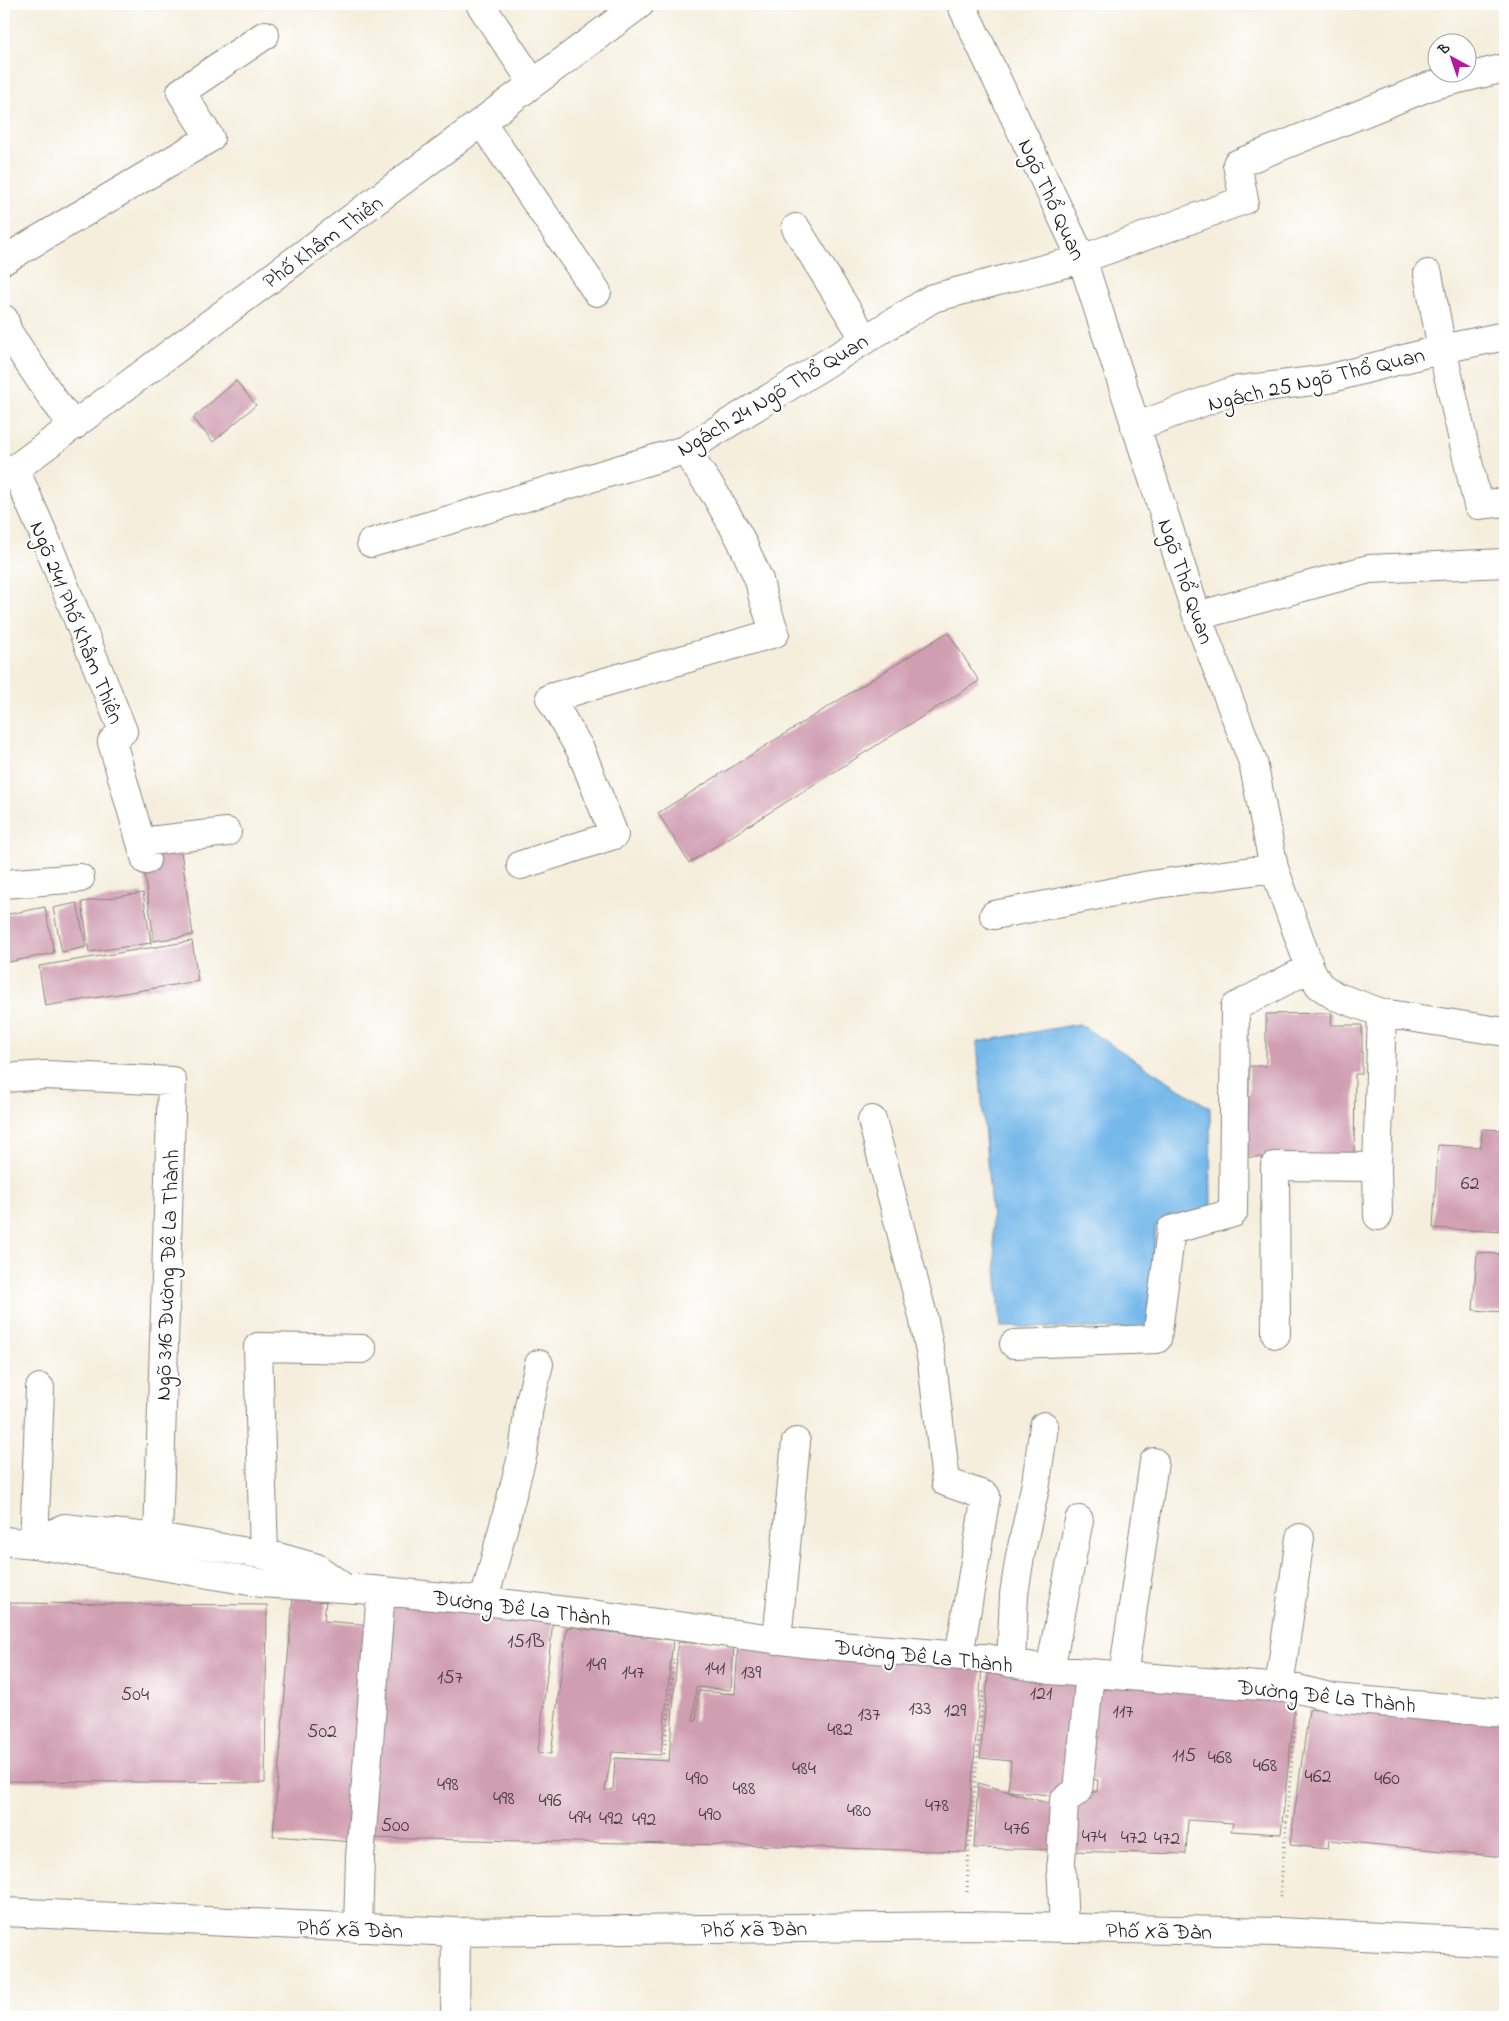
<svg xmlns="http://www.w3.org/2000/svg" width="1509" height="2021" font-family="'Indie Flower',sans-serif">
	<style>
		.water { fill: #75b8ea; stroke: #486a83 }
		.building { fill: #d09eb1 }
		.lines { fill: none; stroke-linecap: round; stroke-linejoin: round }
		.minor-casing { stroke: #88857c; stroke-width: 30 }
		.major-casing { stroke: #88857c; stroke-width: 30 }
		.path { stroke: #88857c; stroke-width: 3; stroke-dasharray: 1 4; stroke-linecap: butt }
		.minor { stroke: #fff; stroke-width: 28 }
		.major { stroke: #fff; stroke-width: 28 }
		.labels { text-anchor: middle; stroke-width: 4.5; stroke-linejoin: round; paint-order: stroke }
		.number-label { font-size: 20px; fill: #493c41 }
		.street-label { font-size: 22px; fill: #1c1c1c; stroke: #fff }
	</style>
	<rect width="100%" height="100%" fill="#fff"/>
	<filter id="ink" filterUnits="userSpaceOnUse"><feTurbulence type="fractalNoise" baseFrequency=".02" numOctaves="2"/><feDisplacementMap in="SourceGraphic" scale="10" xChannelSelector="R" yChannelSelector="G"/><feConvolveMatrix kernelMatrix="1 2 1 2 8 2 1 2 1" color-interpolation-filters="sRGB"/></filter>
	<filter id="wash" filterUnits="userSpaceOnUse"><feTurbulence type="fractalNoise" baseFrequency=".0096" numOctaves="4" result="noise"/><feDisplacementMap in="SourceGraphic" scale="20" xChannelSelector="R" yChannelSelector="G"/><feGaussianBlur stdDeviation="1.12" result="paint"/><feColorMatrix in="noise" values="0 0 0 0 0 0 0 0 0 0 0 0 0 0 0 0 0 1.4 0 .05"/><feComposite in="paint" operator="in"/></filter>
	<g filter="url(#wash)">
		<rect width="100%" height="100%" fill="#f5eedd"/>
		<path class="water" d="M1079,1024L1210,1108L1211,1206L1156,1226L1147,1329L1001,1327L977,1042Z"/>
		<g id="blocks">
			<path class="building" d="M236,381L256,405L213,442L193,418Z
				M948,632L979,681L689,863L658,813Z
				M181,851L193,935L154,941L142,856Z
				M143,893L151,943L89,952L82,902Z
				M77,903L86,947L62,952L53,908Z
				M45,907L54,953L4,963V915Z
				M192,941L198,981L45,1006L39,966Z
				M1332,1013L1331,1025H1362V1074H1355L1354,1158L1242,1157L1243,1094H1249V1066H1266V1014Z
				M1482,1129L1505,1130V1218L1504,1232L1433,1228L1438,1145L1481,1147Z
				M1477,1252L1505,1255V1312L1473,1310Z
				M293,1597L326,1599L324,1621L372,1625L354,1842L273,1836Z
				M393,1602L553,1621L538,1753L551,1754L567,1627L673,1640L661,1755L612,1752L605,1790H613L615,1758L669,1761L678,1642L734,1646L731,1690L696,1687L693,1721H696L698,1691L735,1694L738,1647L982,1668L966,1852L781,1846L367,1838Z
				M4,1603L267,1605L265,1783L4,1781Z
				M989,1668L1081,1677L1070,1797L1008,1791L1011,1761L980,1758Z
				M1095,1679L1254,1692L1295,1704L1281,1834L1231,1831L1233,1823L1188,1820L1186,1854L1066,1851L1068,1804L1084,1791L1097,1792L1098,1780L1089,1779Z
				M1345,1703L1505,1720V1857L1329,1840L1328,1849L1290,1845L1309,1710Z
				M978,1783L1061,1807L1058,1850L974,1848Z"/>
		</g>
	</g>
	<g filter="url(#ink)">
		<use href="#blocks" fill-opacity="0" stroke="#88857c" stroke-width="1"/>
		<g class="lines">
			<defs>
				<path id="minor" d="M480,4L533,83
					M961,4L1082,259L1197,616L1253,762L1274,868L1310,968L1319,985L1335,996L1382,1013L1505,1032
					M482,123L597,292
					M796,228L865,339
					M4,260L210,138L181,92L265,35
					M1428,274L1442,349L1478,505L1505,502
					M4,319L8,332L53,399L74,426
					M1135,427L1233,391L1328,379L1442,349L1505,336
					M15,469L46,540L123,731L112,742L146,860
					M371,543L685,450L933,298L1082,259L1244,200L1237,164L1430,86L1505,68
					M1197,616L1369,569L1505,563
					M141,842L227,832
					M521,865L614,835L581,751L550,698L775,633L763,598L759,580L740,538L715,494L685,450
					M4,884L80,878
					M994,915L1150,885L1274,868
					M4,1078L46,1075L172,1081L158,1538
					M872,1120L923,1316L932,1362L946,1482L986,1496L959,1656
					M1378,1216L1377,1167L1382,1013
					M1276,1334L1275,1166L1377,1167
					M1014,1344L1157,1339L1171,1230L1233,1213L1235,1007L1310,968
					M40,1388L34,1544L64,1528L169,1539L278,1557L317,1568L343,1587
					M4,1541L34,1544L261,1583L373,1590L484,1601L590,1614L802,1643L986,1658L1050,1670L1298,1689L1334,1698L1505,1713
					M264,1555L258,1347L362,1349
					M484,1601L523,1453L529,1406L539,1364
					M777,1640L796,1442
					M1011,1663L1014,1594L1020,1556L1036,1483L1044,1426
					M1050,1670L1079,1520
					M1123,1676L1154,1462
					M1279,1688L1300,1538
					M358,1928L360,1857L381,1591
					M1064,1928L1061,1862L1064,1800L1078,1791L1090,1673"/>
				<path id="major" d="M4,477L640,4
					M4,1912L456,1932L966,1926L1279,1932L1505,1943
					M455,2017L456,1932"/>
			</defs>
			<use href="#minor" class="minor-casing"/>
			<use href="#major" class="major-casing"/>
			<path class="path" d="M664,1754L674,1659
				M967,1892L968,1863L983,1691
				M1280,1897L1295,1724"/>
			<use href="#minor" class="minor"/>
			<use href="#major" class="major"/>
		</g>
	</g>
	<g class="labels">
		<g class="number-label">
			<text x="1470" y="1189">62</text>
			<text x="526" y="1647">151B</text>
			<text x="596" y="1670">149</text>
			<text x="715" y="1674">141</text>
			<text x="633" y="1678">147</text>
			<text x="751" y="1678">139</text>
			<text x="450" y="1683">157</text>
			<text x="1041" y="1699">121</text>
			<text x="135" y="1700">504</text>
			<text x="920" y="1714">133</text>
			<text x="955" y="1716">129</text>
			<text x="1123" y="1717">117</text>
			<text x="869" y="1720">137</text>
			<text x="840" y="1735">482</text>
			<text x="322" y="1737">502</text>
			<text x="1184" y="1761">115</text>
			<text x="1220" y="1763">468</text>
			<text x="1265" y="1771">468</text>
			<text x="804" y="1774">484</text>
			<text x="1318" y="1782">462</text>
			<text x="697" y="1784">490</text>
			<text x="1387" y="1784">460</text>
			<text x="448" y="1790">498</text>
			<text x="744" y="1794">488</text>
			<text x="504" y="1804">498</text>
			<text x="550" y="1806">496</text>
			<text x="937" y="1811">478</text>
			<text x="859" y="1816">480</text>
			<text x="710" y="1820">490</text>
			<text x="580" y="1823">494</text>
			<text x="611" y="1824">492</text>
			<text x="644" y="1825">492</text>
			<text x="395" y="1831">500</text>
			<text x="1017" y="1834">476</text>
			<text x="1094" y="1842">474</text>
			<text x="1134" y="1843">472</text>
			<text x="1167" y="1844">472</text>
		</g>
		<g class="street-label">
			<text transform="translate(1053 199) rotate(65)" y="8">Ngõ Thổ Quan</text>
			<text transform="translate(322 241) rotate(-36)" y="8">Phố Khâm Thiên</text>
			<text transform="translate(1316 378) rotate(-13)" y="8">Ngách 25 Ngõ Thổ Quan</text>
			<text transform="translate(772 394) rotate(-31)" y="8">Ngách 24 Ngõ Thổ Quan</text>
			<text transform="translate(1187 581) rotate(71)" y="8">Ngõ Thổ Quan</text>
			<text transform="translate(78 622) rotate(68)" y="8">Ngõ 241 Phố Khâm Thiên</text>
			<text transform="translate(166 1275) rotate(-88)" y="8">Ngõ 316 Đường Đê La Thành</text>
			<text transform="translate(522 1607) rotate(7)" y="8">Đường Đê La Thành</text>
			<text transform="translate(924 1655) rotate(6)" y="8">Đường Đê La Thành</text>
			<text transform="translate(1327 1695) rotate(6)" y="8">Đường Đê La Thành</text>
			<text transform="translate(350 1928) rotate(2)" y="8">Phố Xã Đàn</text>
			<text transform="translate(754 1928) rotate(-1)" y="8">Phố Xã Đàn</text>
			<text transform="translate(1159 1930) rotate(1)" y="8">Phố Xã Đàn</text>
		</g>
	</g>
	<rect width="1509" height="2021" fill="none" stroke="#fff" stroke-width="20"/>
	<g transform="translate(1452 58) rotate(320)"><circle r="24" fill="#ffffff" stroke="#a4a4a4"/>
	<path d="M0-4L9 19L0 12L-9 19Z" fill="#b5179e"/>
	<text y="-8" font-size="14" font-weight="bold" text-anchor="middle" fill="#1c1c1c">B</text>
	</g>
</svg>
